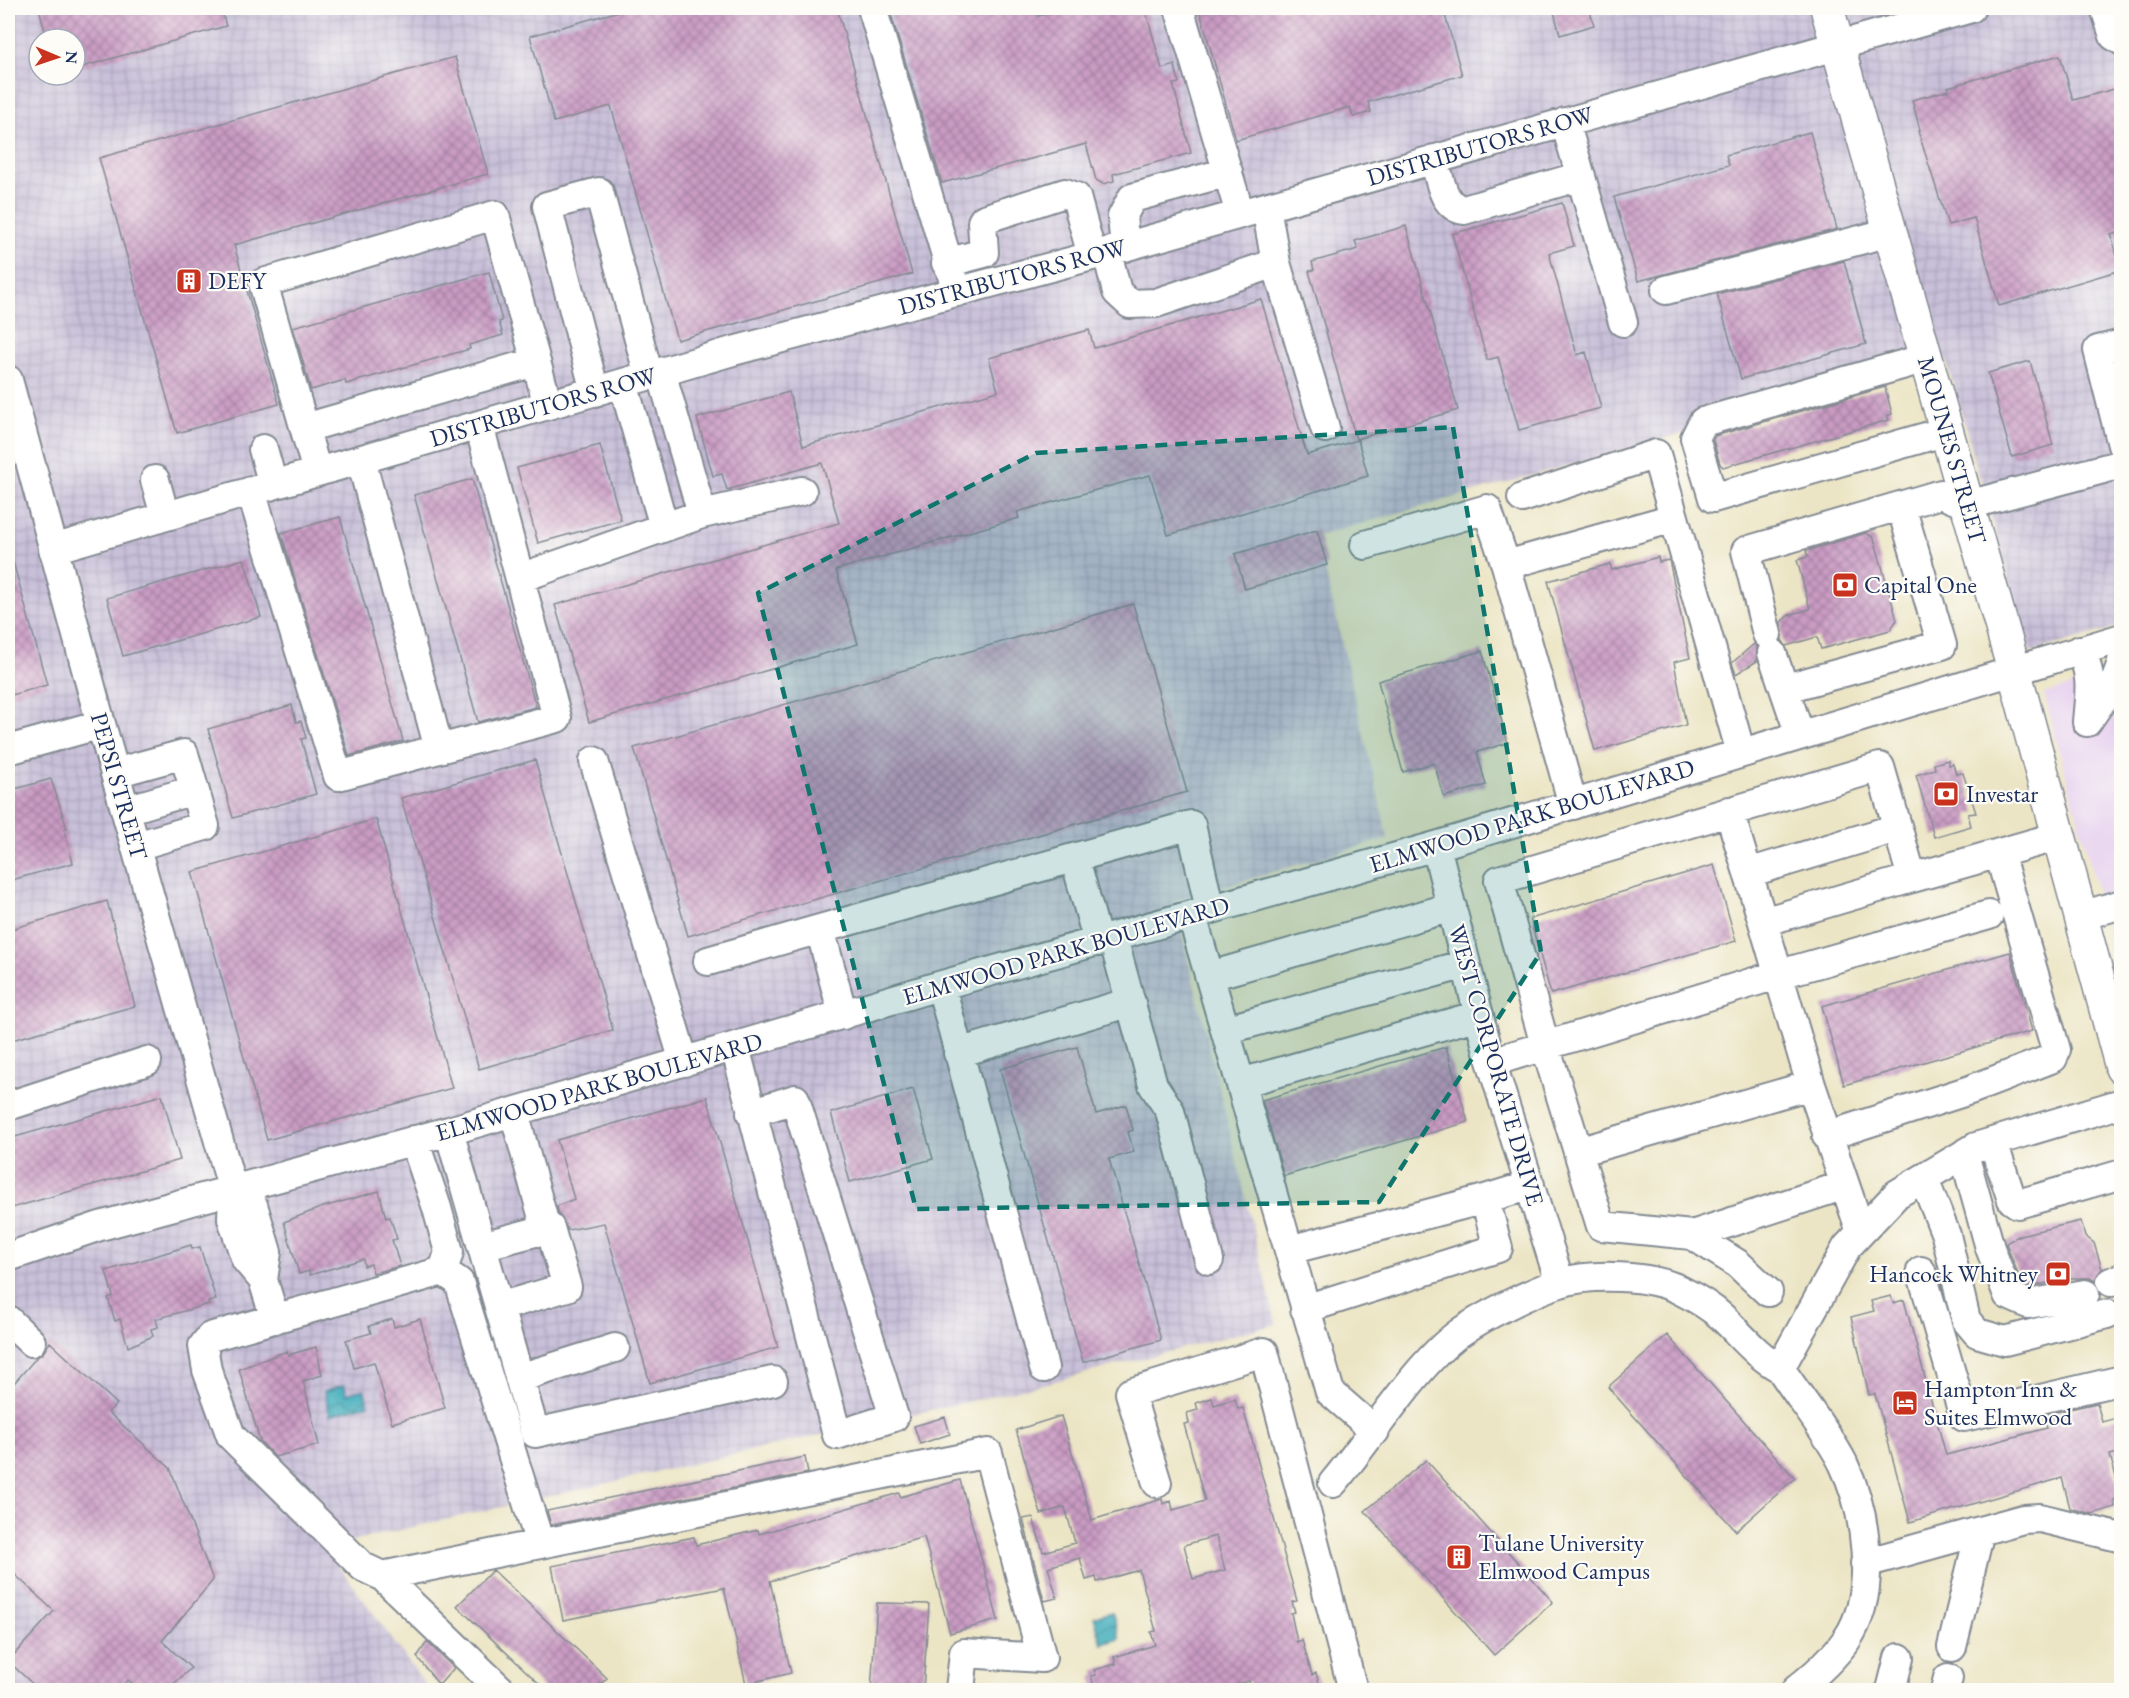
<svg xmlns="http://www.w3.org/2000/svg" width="2129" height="1698" font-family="'EB Garamond',serif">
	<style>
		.built { fill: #e7d2ef }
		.industrial { fill: url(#industrial-grid); fill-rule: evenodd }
		.water { fill: url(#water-waves); stroke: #2c6d8c; stroke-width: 1.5 }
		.building { fill: url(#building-cross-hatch); fill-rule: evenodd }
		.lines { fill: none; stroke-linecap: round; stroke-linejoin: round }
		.minor-casing { stroke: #848a92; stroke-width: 32 }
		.major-casing { stroke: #848a92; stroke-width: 36 }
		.minor { stroke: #fff; stroke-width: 28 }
		.major { stroke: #fff; stroke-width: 33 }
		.marked { fill: #0f766e; fill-opacity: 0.2; stroke: #0f766e; stroke-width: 4.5; stroke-dasharray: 12 8; stroke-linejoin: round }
		.labels { text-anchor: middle; stroke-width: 4.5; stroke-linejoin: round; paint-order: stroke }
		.street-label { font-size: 24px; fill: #1b2f5e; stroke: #fdfcf7 }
		.poi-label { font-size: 24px; fill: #1b2f5e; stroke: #fdfcf7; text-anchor: start }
	</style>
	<defs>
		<pattern id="industrial-grid" width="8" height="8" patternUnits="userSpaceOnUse" patternTransform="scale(1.5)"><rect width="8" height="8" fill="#c8bfd8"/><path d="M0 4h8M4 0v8" fill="none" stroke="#aba4bc"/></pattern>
		<pattern id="water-waves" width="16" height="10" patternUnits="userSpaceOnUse" patternTransform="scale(1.5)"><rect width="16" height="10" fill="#3cabb9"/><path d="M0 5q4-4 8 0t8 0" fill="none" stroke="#328c9a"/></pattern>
		<pattern id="building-cross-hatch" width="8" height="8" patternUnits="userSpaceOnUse" patternTransform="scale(1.5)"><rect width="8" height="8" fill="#ca9bc3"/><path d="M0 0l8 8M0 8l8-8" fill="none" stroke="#a37fa2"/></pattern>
	</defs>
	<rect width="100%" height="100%" fill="#fdfcf7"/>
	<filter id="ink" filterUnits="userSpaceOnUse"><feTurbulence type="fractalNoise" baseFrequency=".0167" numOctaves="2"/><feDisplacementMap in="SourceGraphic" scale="12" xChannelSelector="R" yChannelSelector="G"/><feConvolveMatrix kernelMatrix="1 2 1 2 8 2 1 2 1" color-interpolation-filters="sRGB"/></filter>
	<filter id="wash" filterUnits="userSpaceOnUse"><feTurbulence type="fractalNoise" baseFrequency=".008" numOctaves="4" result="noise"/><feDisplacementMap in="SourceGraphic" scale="24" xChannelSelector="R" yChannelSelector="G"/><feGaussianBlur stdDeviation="1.35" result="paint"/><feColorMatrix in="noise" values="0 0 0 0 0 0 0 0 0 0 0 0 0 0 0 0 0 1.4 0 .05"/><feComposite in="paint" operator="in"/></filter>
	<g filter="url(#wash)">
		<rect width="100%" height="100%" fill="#ece5c5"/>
		<path class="built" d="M2121,671V977L2044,694Z"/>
		<path class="industrial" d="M8,8H2121V626L2030,652L1946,359L1317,536L1388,838L1174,901L1276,1324L1028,1388L325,1547L429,1690H8ZM39,39H75V75H39Z"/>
		<path class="water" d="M344,1385L347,1394L364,1389L368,1404L330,1415L324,1391Z
			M1112,1612L1120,1639L1102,1644L1094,1617Z"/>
		<g id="blocks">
			<path class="building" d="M39,8H221L226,26L75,69V39H47Z
				M630,8H837L912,274L677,340L611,106L554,122L530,36Z
				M889,8H1036L1038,16L1071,8H1145L1162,69L1175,65L1179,83L1173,84L1191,153L1113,174L1114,181L1103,184L1096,180L1086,144L942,183Z
				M1199,8H1443L1462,75L1368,102L1371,112L1353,117L1350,107L1236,140Z
				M1553,8H1589L1594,25L1560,35Z
				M2060,55L2073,100L2118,88L2121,99V233L2111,234L2121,270L1999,306L1974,218L1948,225L1918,131L1920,130L1912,100L1949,90L1948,87Z
				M455,57L488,174L234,245L279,404L177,433L99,158Z
				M1810,132L1837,229L1638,281L1614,197L1729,165L1726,155Z
				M1562,203L1574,246L1549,253L1577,355L1586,352L1601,408L1519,430L1498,357L1487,360L1452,234Z
				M1406,226L1458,410L1356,439L1309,271L1314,270L1312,262L1358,249L1355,241Z
				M1844,261L1866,344L1741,379L1717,294Z
				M489,272L502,321L499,322L503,335L469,345L470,349L420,363L346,384L345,380L311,390L293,327Z
				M1261,299L1307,455L1358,440L1368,476L1168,535L1150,475L1017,512L1019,518L836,570L858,644L589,722L555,605L839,523L822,463L727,490L722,474L713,476L697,418L789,392L803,446L998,391L989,358L1089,330L1094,348Z
				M2030,361L2053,445L2012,457L1988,373Z
				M1885,387L1892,414L1887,416L1889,420L1723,467L1720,464L1713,440L1715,436Z
				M600,445L621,520L538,543L517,468Z
				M472,479L536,707L478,722L414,495Z
				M340,517L403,741L349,756L281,533Z
				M1317,530L1327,565L1245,589L1235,554Z
				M1866,533L1874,538L1897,620L1890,630L1821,649L1817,637L1786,646L1782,640L1781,622L1789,615L1810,609L1797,560L1808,557L1806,551Z
				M1658,557L1659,562L1669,560L1690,658L1674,662L1686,725L1595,751L1548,581L1610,564L1612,570Z
				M12,558L47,685L8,696V559Z
				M244,559L261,617L123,656L107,598Z
				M1133,604L1187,792L688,936L634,748Z
				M1754,644L1757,647V661L1736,674L1732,663Z
				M1482,651L1508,743L1477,752L1486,785L1444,797L1434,763L1403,772L1378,681Z
				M292,705L296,722L301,721L306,738L301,739L316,794L233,818L208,729Z
				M535,760L613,1030L479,1069L401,798Z
				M1948,760L1949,765L1953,764L1956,774L1963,773L1976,813L1968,814L1971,826L1934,837L1916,775L1935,769L1934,764Z
				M51,779L67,828L64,829L73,863L8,881V791Z
				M376,819L452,1088L267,1140L192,872Z
				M1714,865L1736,941L1551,994L1530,919Z
				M107,901L135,1006L8,1041V930Z
				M2010,952L2032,1031L1844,1085L1822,1006Z
				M1077,1047L1096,1114L1126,1105L1133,1130L1128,1132L1134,1152L1109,1159L1161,1340L1083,1362L1000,1069Z
				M1446,1047L1468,1122L1284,1176L1262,1100Z
				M913,1089L933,1159L850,1182L831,1113Z
				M162,1095L180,1160L8,1209V1139Z
				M707,1097L778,1347L650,1383L604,1223L568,1230L559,1215L557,1206L574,1199L557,1140Z
				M379,1191L386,1218L390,1217L397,1239L392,1240L400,1266L373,1273L371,1264L364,1266L363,1259L310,1275L309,1271L299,1274L284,1222L320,1208Z
				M2081,1221L2085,1236L2094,1243L2102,1269L2095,1281L2090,1278H2068L2030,1287L2026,1280L2021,1282L2006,1243L2020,1235Z
				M191,1245L192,1249L200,1247L216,1300L208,1302L209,1304L156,1319L158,1327L151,1329L153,1336L128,1347L120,1319L115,1321L108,1298L113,1296L106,1271Z
				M1891,1296L1893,1303L1904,1300L1946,1455L2047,1428L2043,1415L2097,1403L2102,1422L2121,1417V1452L2110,1455L2121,1496L2114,1500L2115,1507L2092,1514L2070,1508L2062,1478L1910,1522L1875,1394L1869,1395L1851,1317L1874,1311L1871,1301Z
				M392,1319L394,1327L420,1319L445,1408L392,1423L374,1362L354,1368L346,1340L371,1333L369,1326Z
				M1667,1335L1795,1478L1736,1531L1608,1387Z
				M50,1342L117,1404L108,1412L170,1468L213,1580L162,1641L191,1668L167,1690H139L128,1680L118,1690H39L8,1661L54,1611L8,1568V1390L36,1358L43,1353Z
				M316,1347L322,1375L303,1381L319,1445L275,1457L260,1441L239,1369L287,1351L288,1355Z
				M1212,1398L1214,1405L1235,1399L1238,1409L1243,1408L1297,1601L1292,1602L1295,1612L1291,1613L1297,1642L1302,1640L1312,1675L1316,1673L1321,1690H1252L1249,1681L1218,1690H1095L1091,1676L1096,1675L1094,1670L1116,1664L1114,1657L1155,1645L1151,1632L1156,1631L1139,1570L1097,1582L1096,1577L1086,1580L1080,1558L1048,1567L1057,1598L1044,1601L1023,1519L1033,1517L1043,1552L1075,1543L1065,1507L1041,1514L1016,1430L1061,1416L1092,1520L1162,1499L1163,1504L1171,1501L1173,1510L1205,1501L1184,1424L1189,1423L1187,1413L1198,1410L1196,1403ZM1216,1536L1225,1570L1193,1579L1184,1545Z
				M945,1417L950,1434L920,1444L914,1426Z
				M805,1457L808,1473L551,1525L547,1511Z
				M1426,1460L1553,1602L1494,1655L1365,1511Z
				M960,1480L998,1620L950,1633L924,1537L770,1581L791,1673L746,1684L724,1588L563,1620L552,1566L694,1537L696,1545L758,1530L759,1534L899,1493L900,1497Z
				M493,1570L607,1678L595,1690H546L457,1606Z
				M877,1603L929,1604L923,1690H871Z
				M427,1642L454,1668L439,1685L417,1657Z"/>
		</g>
	</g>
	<g filter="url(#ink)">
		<use href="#blocks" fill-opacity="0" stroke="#848a92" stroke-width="1.5"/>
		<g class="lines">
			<defs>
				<path id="minor" d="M872,8L957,292
					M1179,8L1240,214
					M2105,8L2114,36L2122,41
					M1565,122L1623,322
					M1434,159C1440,178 1442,207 1464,210L1581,176
					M1125,247L1122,217L1132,198L1228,172
					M1107,252L1117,292L1130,304L1156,303L1276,263L1266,207
					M946,263L984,253L982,222L984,219L1065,193L1076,197L1092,256
					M1276,263L1325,428
					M1666,290L1891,232
					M2122,344L2098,350L2122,445
					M1926,358L1703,422L1695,438L1713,498L1947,431
					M8,380L101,724L233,1191
					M623,383L664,527
					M595,392L547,206L599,192L649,376
					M305,428L535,362
					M263,449L273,485
					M317,472L263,283L495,215L548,405
					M155,480L165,516
					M251,491L338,776L439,749L361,460
					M1522,498L1656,454L1741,753
					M702,514L802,491
					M1365,545L1487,509L1506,565L1674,518
					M53,549L733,351L1092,256L1971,8
					M1506,565L1573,805
					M520,578L702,514L661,372
					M1767,634L1746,551L1941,494L1968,505L2122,464
					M2080,650C2094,675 2089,696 2087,722L2116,680L2122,662
					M1772,653L1800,735
					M1786,688L1942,645L1901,506
					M439,749L557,718L479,425
					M8,750L101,724
					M594,761L684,1062
					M115,773L184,754L205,826L136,846
					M126,810L194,790
					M1729,811L1763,922
					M1436,846L1488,1051L1560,1283
					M1075,859L1098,942
					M1748,873L1897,828
					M1192,916L1330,1392L1375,1431
					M2081,916L2122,904
					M1113,938L1153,1085L1170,1111L1209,1260
					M708,961L820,929
					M1210,976L1452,907
					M941,986L1044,1368
					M843,1015L820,929L1191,825L1210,910
					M1225,1030L1466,964
					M735,1047L837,1435L894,1417L795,1099L751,1113
					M958,1053L1131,1002
					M1492,1062L1780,974L1989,915
					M1241,1083L1479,1015
					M8,1106L147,1061
					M514,1112L546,1229
					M449,1131L535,1433L773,1381
					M1827,1136L1970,1090L2053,1058L2056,1050L1999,853
					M1993,1142L2012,1200L2018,1204L2122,1174
					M1578,1152L1811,1085
					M1964,1154L1990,1248L2008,1295L2028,1304L2085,1294
					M1924,1179L1946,1235L1966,1320L1977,1333L2005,1341L2107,1314
					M1845,1185L1811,1085L1763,922L1912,878
					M1861,1232L1845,1185L1692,1235L1601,1226L1545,1045L1499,880L1880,767L1912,878L2059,836
					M1692,1235L1738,1264L1768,1292
					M482,1246L550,1228L567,1287L499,1307
					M1289,1250L1485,1199
					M8,1257L100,1226L449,1131L935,987L1436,846L2122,638
					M443,1271L459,1282L540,1544
					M1921,1271L1964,1417L2122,1380
					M263,1280L267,1252L253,1205L233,1191L232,1219L246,1260L263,1280L275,1319
					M2111,1282L2122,1278
					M1305,1309L1498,1248L1485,1199L1530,1185
					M8,1320L31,1342
					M1780,1368L1847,1247L1897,1194L1976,1147L2122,1103
					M519,1378L615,1348
					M1157,1483L1130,1393L1264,1352L1353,1690
					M1333,1483C1371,1438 1414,1367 1458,1334C1481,1317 1533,1291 1560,1283C1591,1273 1651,1275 1680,1290C1694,1297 1711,1307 1722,1317C1741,1335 1757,1356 1780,1368C1800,1399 1826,1430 1843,1463C1866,1511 1879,1592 1847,1639C1833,1659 1815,1675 1796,1690
					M1865,1563L2023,1519L2040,1518L2122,1538
					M382,1576L363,1567L231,1436L207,1370L203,1346L210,1337L443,1271L449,1252L437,1208L414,1140
					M1952,1647L1980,1531
					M501,1690L382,1576L988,1453L1042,1658L964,1653L960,1690
					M1891,1690L1899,1658
					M1945,1690L1948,1678"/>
				<path id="major" d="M1827,8L2014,670L2122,1068"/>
			</defs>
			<use href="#minor" class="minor-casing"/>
			<use href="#major" class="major-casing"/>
			<use href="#minor" class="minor"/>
			<use href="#major" class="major"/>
		</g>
	</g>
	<path class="marked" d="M1453,427L1541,952L1379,1202L916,1209L758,593L1036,453Z"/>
	<defs>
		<symbol id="building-square" viewBox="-11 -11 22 22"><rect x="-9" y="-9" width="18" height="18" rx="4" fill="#c8321e" stroke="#fdfcf7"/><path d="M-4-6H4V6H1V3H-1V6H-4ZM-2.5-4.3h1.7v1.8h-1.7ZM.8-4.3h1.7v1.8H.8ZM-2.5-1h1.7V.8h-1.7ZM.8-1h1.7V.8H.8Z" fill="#fff"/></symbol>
		<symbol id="bank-square" viewBox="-11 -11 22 22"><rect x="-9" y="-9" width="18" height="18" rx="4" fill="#c8321e" stroke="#fdfcf7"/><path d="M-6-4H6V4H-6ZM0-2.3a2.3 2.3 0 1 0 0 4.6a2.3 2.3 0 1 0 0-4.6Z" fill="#fff"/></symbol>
		<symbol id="hotel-square" viewBox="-11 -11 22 22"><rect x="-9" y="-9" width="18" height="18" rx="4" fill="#c8321e" stroke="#fdfcf7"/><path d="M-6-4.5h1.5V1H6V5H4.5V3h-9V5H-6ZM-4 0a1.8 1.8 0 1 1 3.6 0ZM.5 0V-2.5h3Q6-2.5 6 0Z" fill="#fff"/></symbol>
	</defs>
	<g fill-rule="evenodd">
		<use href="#building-square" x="174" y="266" width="30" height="30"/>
		<use href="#bank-square" x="1830" y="570" width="30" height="30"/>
		<use href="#bank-square" x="1931" y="779" width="30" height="30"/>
		<use href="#bank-square" x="2043" y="1259" width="30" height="30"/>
		<use href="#hotel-square" x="1890" y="1388" width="30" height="30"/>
		<use href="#building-square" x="1444" y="1542" width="30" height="30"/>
	</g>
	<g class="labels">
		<g class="street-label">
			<text transform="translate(1480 146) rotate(-16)" y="8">DISTRIBUTORS ROW</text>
			<text transform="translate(1012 277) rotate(-15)" y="8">DISTRIBUTORS ROW</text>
			<text transform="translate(543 407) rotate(-16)" y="8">DISTRIBUTORS ROW</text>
			<text transform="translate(1952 450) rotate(74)" y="8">MOUNES STREET</text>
			<text transform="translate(119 786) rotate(74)" y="8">PEPSI STREET</text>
			<text transform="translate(1532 816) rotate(-17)" y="8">ELMWOOD PARK BOULEVARD</text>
			<text transform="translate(1066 951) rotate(-16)" y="8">ELMWOOD PARK BOULEVARD</text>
			<text transform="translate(1496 1065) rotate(74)" y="8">WEST CORPORATE DRIVE</text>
			<text transform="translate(599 1087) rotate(-16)" y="8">ELMWOOD PARK BOULEVARD</text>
		</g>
		<g class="poi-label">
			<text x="208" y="289">DEFY</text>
			<text x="1864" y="593">Capital One</text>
			<text x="1966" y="802">Investar</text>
			<text x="2038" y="1282" text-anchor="end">Hancock Whitney</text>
			<text x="1924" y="1397">Hampton Inn &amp;<tspan x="1924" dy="28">Suites Elmwood</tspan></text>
			<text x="1478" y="1551">Tulane University<tspan x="1478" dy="28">Elmwood Campus</tspan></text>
		</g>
	</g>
	<rect width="2129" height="1698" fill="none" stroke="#fdfcf7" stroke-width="30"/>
	<g transform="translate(57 57) rotate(92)"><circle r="28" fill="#fdfcf7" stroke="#a3aaba" stroke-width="1.5"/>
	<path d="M0-4.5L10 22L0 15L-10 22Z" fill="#c8321e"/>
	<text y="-9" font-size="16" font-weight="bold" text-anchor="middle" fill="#1b2f5e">N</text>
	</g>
</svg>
